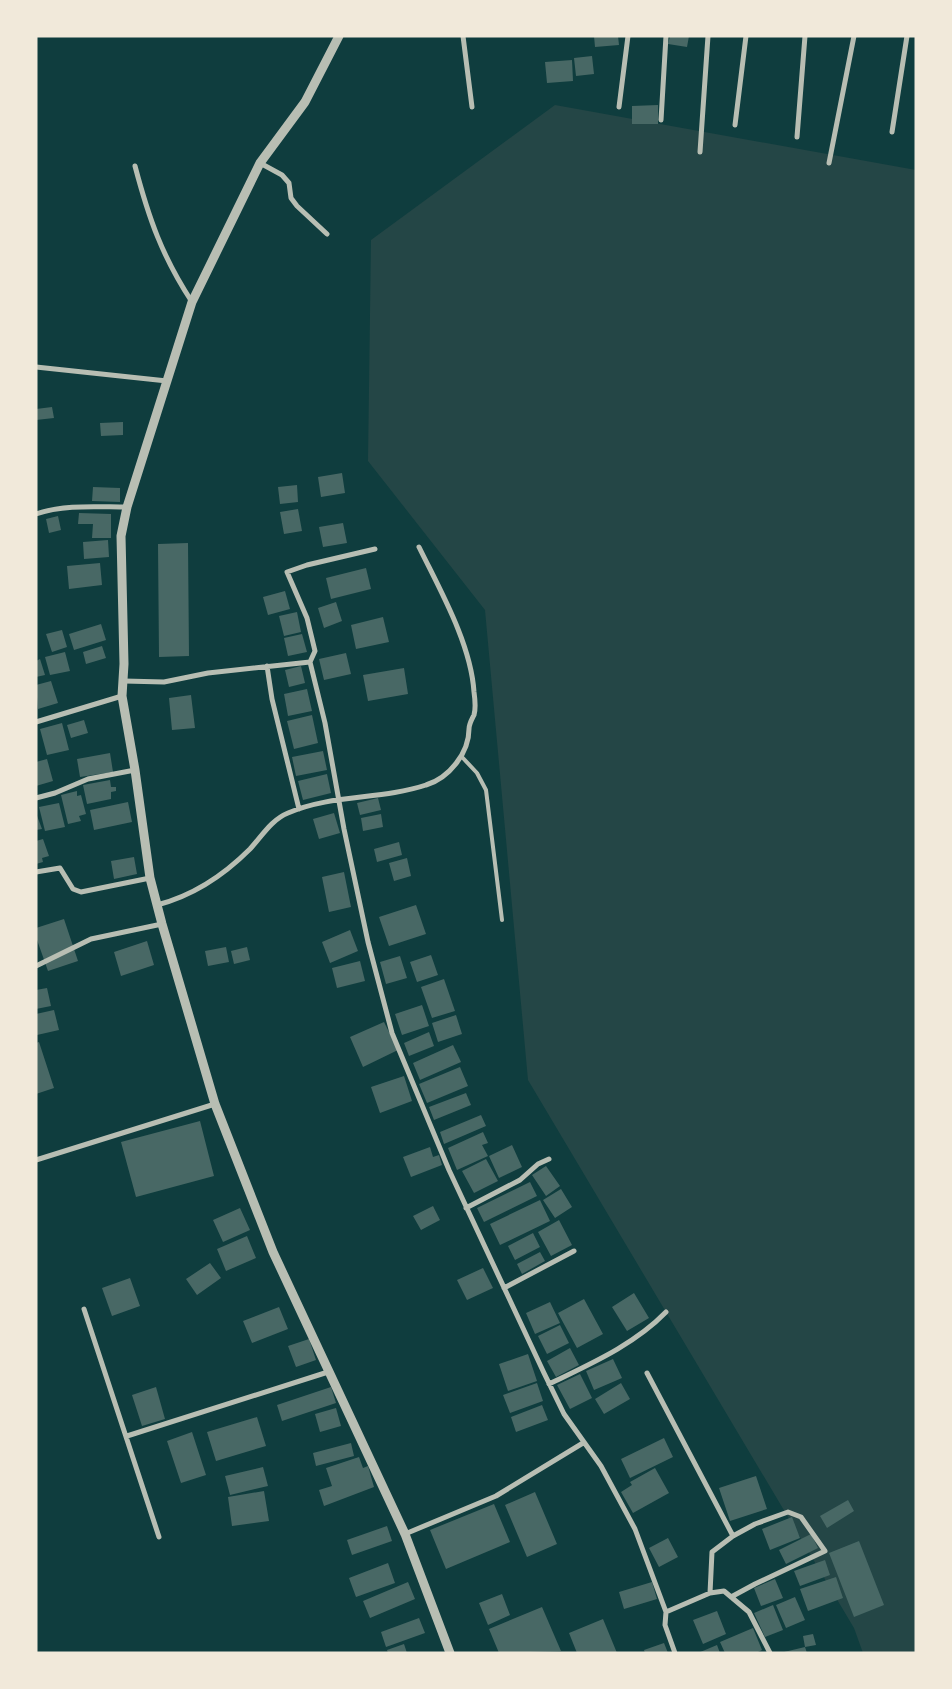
<svg xmlns="http://www.w3.org/2000/svg" width="952" height="1689" font-family="'Roboto Serif',serif">
	<style>
		.green { fill: #244646 }
		.building { fill: #486865 }
		.lines { fill: none; stroke-linecap: round; stroke-linejoin: round }
		.service { stroke: #b8beb3; stroke-width: 4 }
		.minor { stroke: #b8beb3; stroke-width: 5 }
		.tertiary { stroke: #b8beb3; stroke-width: 9 }
	</style>
	<rect width="100%" height="100%" fill="#0f3d3e"/>
	<path class="green" d="M555,105L916,170V1653H863L854,1628L528,1080L485,610L368,461L371,240Z"/>
	<path class="building" d="M594,36H618L619,45L595,47Z
		M670,36H689L687,47L668,44Z
		M592,56L594,74L576,76L574,58Z
		M572,60L573,81L547,83L545,62Z
		M658,105V124H632V106Z
		M52,407L54,418L36,420V409Z
		M123,422V435L101,436L100,423Z
		M342,473L345,493L321,497L318,477Z
		M297,485L298,502L280,504L278,487Z
		M93,487L120,488V502L92,501Z
		M298,509L302,531L284,534L280,512Z
		M79,513L111,514V538H92L93,524H78Z
		M58,516L61,530L49,533L46,519Z
		M343,523L347,543L323,547L319,527Z
		M108,540L109,557L84,559L83,542Z
		M188,543L189,656L159,657L158,544Z
		M100,563L102,585L69,589L67,566Z
		M366,568L371,589L331,599L326,578Z
		M285,591L290,609L268,615L263,597Z
		M336,602L342,621L324,628L318,608Z
		M297,612L301,632L284,636L279,616Z
		M383,617L389,642L356,649L351,625Z
		M101,624L106,640L74,650L69,634Z
		M62,630L67,647L52,652L46,634Z
		M302,634L307,652L288,656L284,638Z
		M102,646L106,658L86,664L83,652Z
		M65,652L70,671L50,675L45,657Z
		M346,653L351,674L324,680L319,659Z
		M40,659L45,675L36,677V661Z
		M301,666L305,683L289,687L285,670Z
		M404,668L408,694L368,701L363,675Z
		M51,681L58,703L38,709L36,685Z
		M307,689L312,711L288,716L284,694Z
		M191,695L195,728L172,730L169,698Z
		M312,715L318,743L294,749L287,721Z
		M84,720L88,733L71,738L67,725Z
		M62,723L69,750L47,755L40,729Z
		M323,751L327,770L296,776L292,757Z
		M110,753L113,772L80,777L77,759Z
		M47,759L53,781L36,786V762Z
		M327,774L331,793L303,800L298,781Z
		M110,780L111,787H116V791L111,792V799L87,804L83,785Z
		M77,791V796L81,795L86,814L79,816L81,821L68,824L61,795Z
		M378,798L381,810L360,815L357,803Z
		M128,802L132,822L94,830L90,810Z
		M59,803L65,827L45,831L39,807Z
		M36,813L42,829L36,830Z
		M334,813L340,833L319,839L313,819Z
		M381,814L383,827L363,831L361,818Z
		M43,839L49,856L42,858L43,862L36,864V841Z
		M399,842L402,855L377,862L374,849Z
		M134,857L137,874L114,879L111,861Z
		M407,858L411,876L394,881L389,863Z
		M344,872L351,907L329,912L322,877Z
		M416,905L426,934L389,946L379,917Z
		M64,919L78,961L48,971L36,937V928Z
		M350,930L358,951L330,963L322,942Z
		M147,941L154,965L121,976L114,952Z
		M226,947L229,962L208,966L205,951Z
		M247,947L250,960L234,964L231,951Z
		M431,955L438,975L417,982L410,962Z
		M400,956L407,978L386,984L380,962Z
		M360,961L365,981L337,988L332,968Z
		M444,979L455,1011L432,1018L421,987Z
		M47,988L51,1006L36,1009V990Z
		M422,1005L429,1026L402,1035L395,1014Z
		M54,1010L59,1030L37,1035L36,1014Z
		M456,1015L462,1034L438,1042L432,1023Z
		M384,1022L398,1050L363,1067L350,1037Z
		M429,1032L434,1046L409,1056L404,1043Z
		M39,1042L54,1088L36,1094V1043Z
		M453,1045L461,1062L420,1080L413,1063Z
		M460,1067L468,1086L427,1103L419,1084Z
		M404,1076L412,1101L380,1113L371,1087Z
		M466,1093L471,1105L434,1120L429,1107Z
		M481,1115L486,1126L444,1144L440,1132Z
		M200,1121L214,1176L136,1197L121,1142Z
		M483,1132L488,1143L482,1145L488,1156L457,1170L448,1148Z
		M512,1145L522,1167L499,1178L489,1156Z
		M430,1147L433,1157L439,1155L442,1165L411,1177L403,1157Z
		M486,1159L498,1181L474,1193L462,1171Z
		M546,1166L560,1186L546,1196L532,1175Z
		M530,1182L537,1196L484,1222L477,1208Z
		M561,1189L572,1207L555,1218L543,1200Z
		M540,1200L550,1221L500,1245L490,1224Z
		M433,1206L440,1220L421,1230L413,1216Z
		M240,1208L250,1230L223,1242L213,1220Z
		M559,1220L572,1245L551,1256L538,1232Z
		M533,1233L540,1247L515,1260L508,1246Z
		M247,1236L256,1258L226,1271L217,1249Z
		M540,1252L545,1261L522,1274L517,1264Z
		M210,1263L221,1278L197,1295L186,1279Z
		M483,1268L493,1288L467,1300L457,1280Z
		M130,1278L140,1306L112,1316L102,1288Z
		M634,1293L649,1318L627,1331L612,1307Z
		M584,1299L603,1334L577,1348L558,1313Z
		M550,1302L560,1323L535,1334L526,1313Z
		M279,1307L288,1329L252,1343L243,1321Z
		M560,1325L569,1343L547,1354L538,1336Z
		M309,1339L316,1360L296,1367L288,1346Z
		M570,1348L579,1365L556,1377L547,1361Z
		M528,1354L537,1381L508,1391L499,1364Z
		M613,1359L622,1378L594,1390L586,1371Z
		M580,1374L592,1398L570,1409L557,1385Z
		M537,1383L543,1401L510,1413L503,1395Z
		M621,1383L630,1399L604,1414L595,1399Z
		M156,1387L165,1419L142,1426L132,1395Z
		M331,1387L336,1403L282,1421L277,1405Z
		M542,1405L548,1420L516,1432L511,1417Z
		M336,1408L341,1426L320,1432L315,1414Z
		M257,1417L266,1446L216,1461L207,1432Z
		M192,1432L206,1475L181,1483L167,1441Z
		M664,1438L673,1457L630,1478L621,1459Z
		M351,1443L354,1456L316,1466L313,1453Z
		M359,1457L363,1468L368,1466L374,1487L324,1506L319,1490L332,1486L326,1468Z
		M263,1467L268,1486L230,1495L225,1476Z
		M655,1468L669,1493L633,1513L621,1492L632,1485L630,1482Z
		M756,1476L767,1509L730,1521L719,1488Z
		M264,1491L269,1521L232,1526L228,1497Z
		M535,1492L557,1544L527,1557L505,1505Z
		M848,1500L854,1511L827,1528L820,1516Z
		M494,1504L510,1542L446,1569L430,1530Z
		M792,1517L800,1538L770,1550L762,1529Z
		M387,1526L392,1541L352,1555L347,1540Z
		M811,1534L818,1548L786,1564L779,1550Z
		M668,1538L678,1557L659,1567L649,1548Z
		M859,1541L884,1605L854,1617L829,1553Z
		M825,1560L830,1575L800,1586L794,1571Z
		M388,1563L395,1583L356,1597L349,1578Z
		M836,1577L843,1598L808,1611L800,1589Z
		M775,1579L783,1598L761,1606L754,1588Z
		M408,1582L415,1599L370,1618L363,1601Z
		M652,1582L657,1599L624,1609L619,1592Z
		M502,1594L510,1615L488,1625L479,1603Z
		M795,1597L805,1620L786,1628L776,1605Z
		M773,1605L783,1630L765,1637L754,1613Z
		M542,1607L561,1651L499,1653L489,1629Z
		M717,1611L726,1634L703,1644L693,1620Z
		M419,1618L425,1633L386,1647L381,1632Z
		M603,1619L617,1653H577L569,1633Z
		M753,1628L762,1650L756,1653H725L720,1642Z
		M813,1634L816,1645L805,1647L803,1636Z
		M664,1643L668,1653H645L644,1650Z
		M404,1644L407,1653H388L387,1650Z
		M717,1645L720,1653H698Z
		M805,1647L807,1653H784V1652Z"/>
	<g class="lines">
		<path class="service" d="M462,757L477,773L486,790L502,920"/>
		<path class="minor" d="M463,36L472,107
			M619,107L628,36
			M661,120L666,36
			M735,125L746,36
			M892,132L907,36
			M797,137L805,36
			M700,152L708,36
			M260,163L282,175L289,183L291,198L297,206L327,234
			M829,163L854,36
			M135,166C149,219 162,256 192,302
			M36,367L167,381
			M36,514C64,504 97,507 127,507
			M375,549L307,565L287,572L307,618L315,651L310,662L325,723L344,829L368,942L392,1033L449,1170L544,1373L564,1414L601,1466L635,1529L666,1612L665,1625L675,1653
			M267,666L272,699L299,809
			M124,681L164,682L208,673L310,662
			M36,722L122,696
			M36,798L55,793L88,779L135,770
			M36,872L60,868L73,889L81,892L150,878
			M157,905C192,896 224,875 250,849C262,836 271,820 288,813C332,794 381,800 426,785C449,778 469,753 469,729C469,724 472,719 474,715C476,708 475,699 474,692C471,644 440,590 419,547
			M36,966L91,939L162,924
			M36,1160L215,1104
			M466,1208L520,1180L538,1164L549,1159
			M504,1288L574,1251
			M84,1309L159,1537
			M647,1373L733,1536L712,1552L710,1593L724,1591L749,1612L770,1653
			M549,1384C590,1364 634,1345 666,1312
			M127,1436L328,1372
			M405,1534L496,1496L583,1443
			M731,1597L755,1584L825,1551L801,1517L788,1512L755,1524L733,1536
			M666,1612L710,1593"/>
		<path class="tertiary" d="M339,36L305,102L260,163L192,302L127,507L121,536L124,664L122,696L135,770L150,878L162,924L215,1104L273,1252L405,1534L450,1653"/>
	</g>
	<rect width="952" height="1689" fill="none" stroke="#f1e9da" stroke-width="75"/>
</svg>
